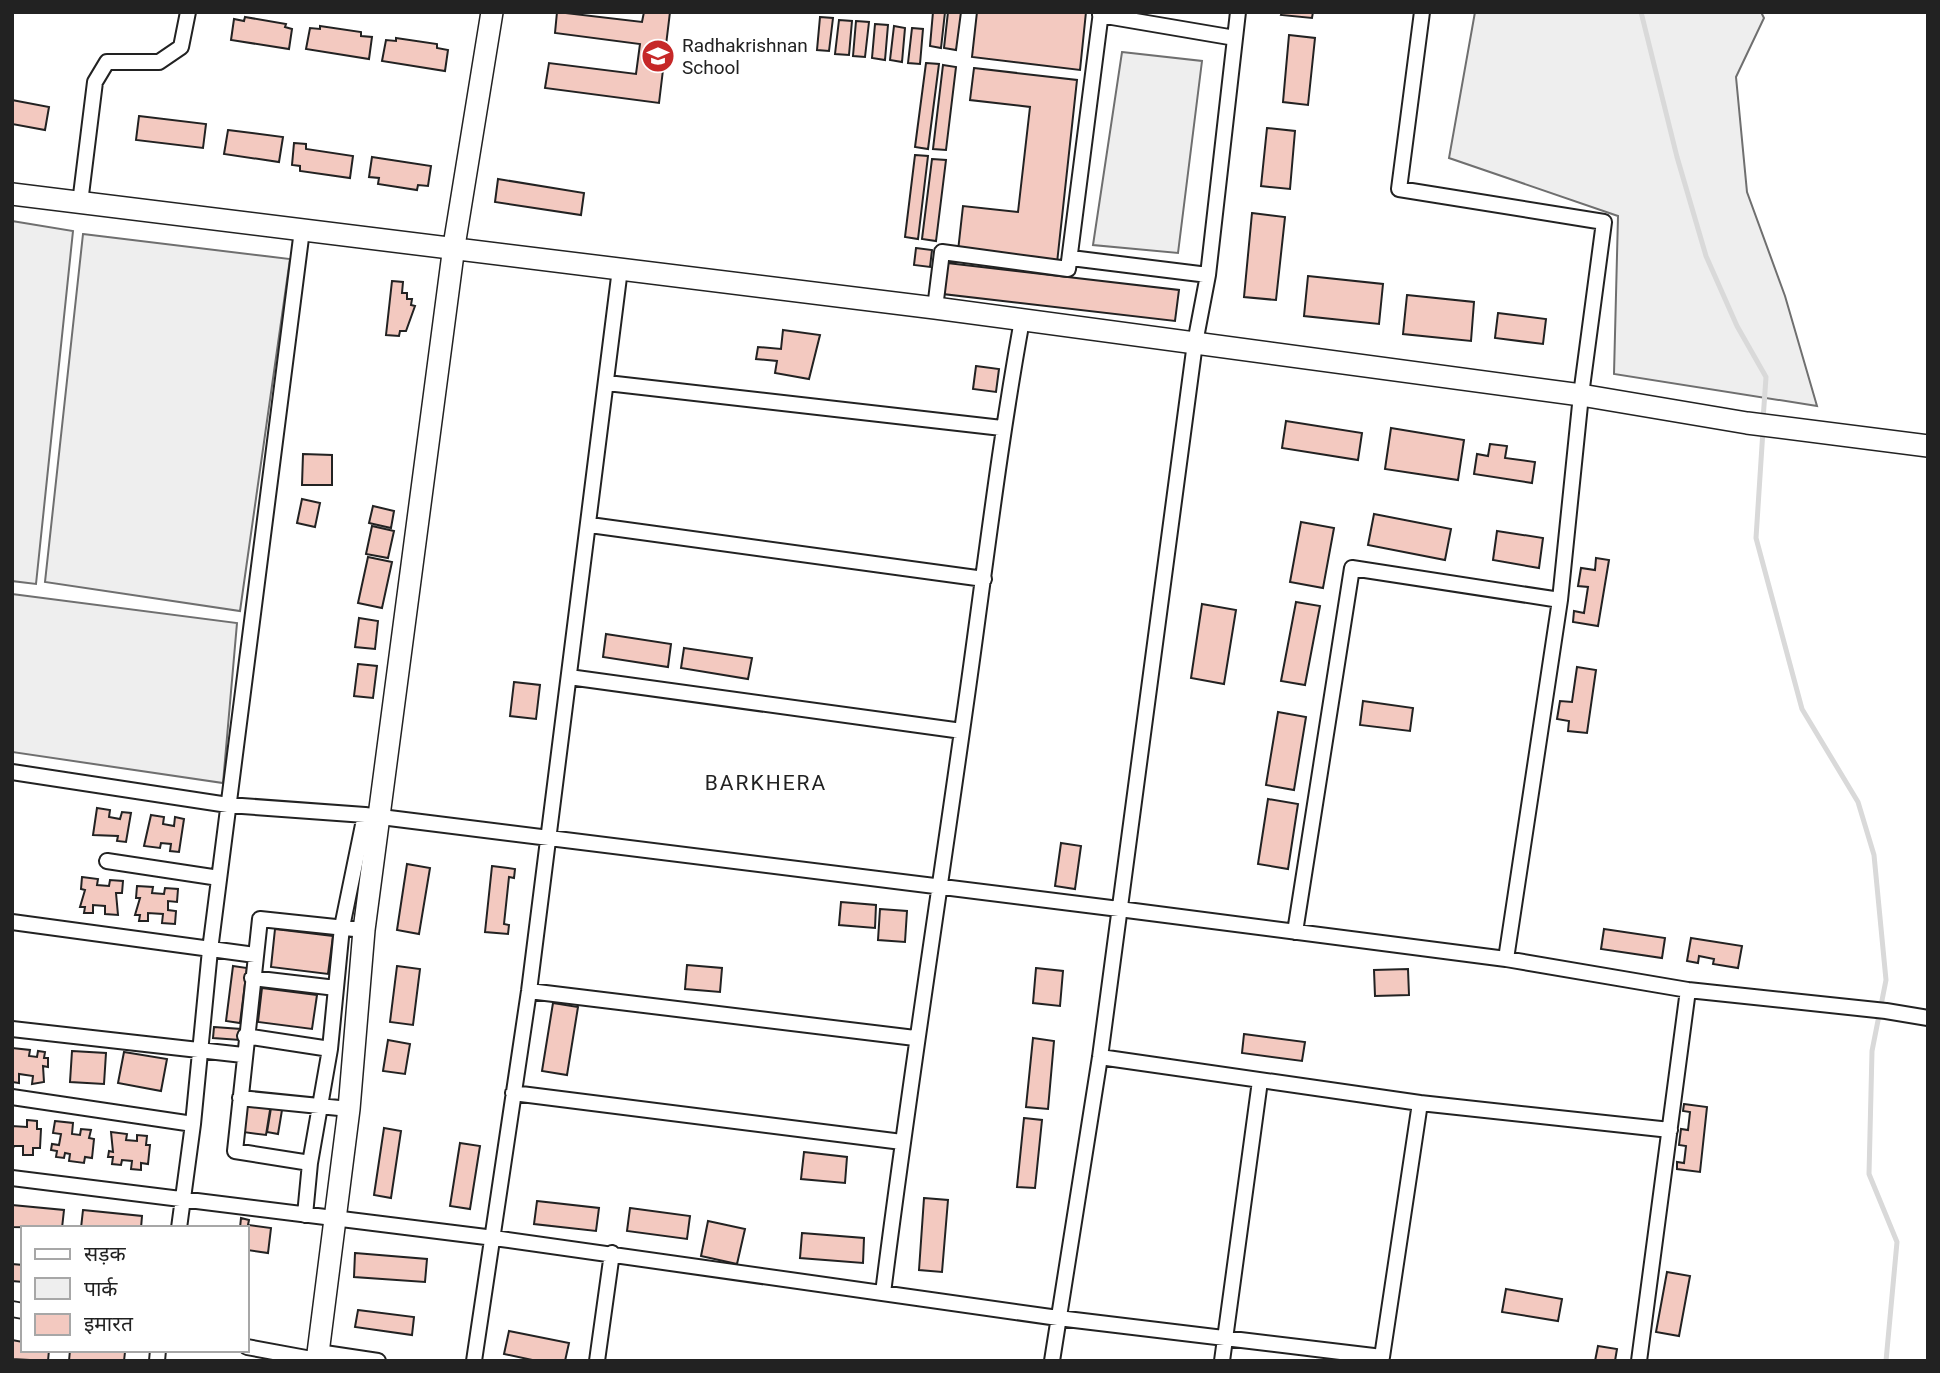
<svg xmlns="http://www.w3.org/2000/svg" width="1940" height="1373" font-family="Roboto,'Noto Sans Devanagari',sans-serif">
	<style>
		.green { fill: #eee; stroke: #6f6f6f; stroke-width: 2 }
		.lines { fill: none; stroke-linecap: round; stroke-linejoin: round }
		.stream { stroke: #d9d9d9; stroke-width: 5 }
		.building { fill: #f3c9c0; stroke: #222; stroke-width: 2 }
		.minor-casing { stroke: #222; stroke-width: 18 }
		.secondary-casing { stroke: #222; stroke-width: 24 }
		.minor { stroke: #fff; stroke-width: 14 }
		.secondary { stroke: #fff; stroke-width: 21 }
		.labels { text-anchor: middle; stroke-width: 5; stroke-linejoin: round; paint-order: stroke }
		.poi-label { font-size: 19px; fill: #222; stroke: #fff; text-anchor: start }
		.neighbourhood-label { font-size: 21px; letter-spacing: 2px; fill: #222; stroke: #fff }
	</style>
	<rect width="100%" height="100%" fill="#fff"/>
	<path class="green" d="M1475,12H1761L1764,18L1736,77L1747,192L1785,296L1817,406L1614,374L1618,216L1449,158Z
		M1122,52L1202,61L1178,253L1093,245Z
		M12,221L73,231L36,584L12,581Z
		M83,234L290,259L240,611L45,582Z
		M12,594L237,623L223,783L12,752Z"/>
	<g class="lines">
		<path class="stream" d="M1641,12L1677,157L1706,256L1737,326L1766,377L1763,420
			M1763,430L1756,538L1802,709L1858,802L1874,855L1886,980L1872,1051L1869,1174L1897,1242L1886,1361"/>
	</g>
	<path class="building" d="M557,12L642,22L644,12H670L659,103L545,88L549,63L636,74L640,44L555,33Z
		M933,12H945L941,48L930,46Z
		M948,12H961L956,50L944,48Z
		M977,12H1086L1080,70L972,57Z
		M1282,12H1313L1312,18L1281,15Z
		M245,17L286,24L285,27L292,29L289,49L231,40L234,19L244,21Z
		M820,17L833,18L829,51L817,50Z
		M839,20L852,21L849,55L835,54Z
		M856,21L869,22L865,57L853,56Z
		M875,24L888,25L885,60L872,58Z
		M320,26L361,32V36L372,37L369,59L306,49L310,28L320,29Z
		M894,26L905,28L902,62L890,60Z
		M912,28L923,29L920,64L908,63Z
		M1289,35L1315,38L1308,105L1283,102Z
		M396,38L437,44V48L448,50L445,71L382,61L386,40L396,41Z
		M926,63L939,64L928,149L915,147Z
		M943,65L956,67L946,150L933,149Z
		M974,68L1077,80L1057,263L958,251L963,206L1018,212L1030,107L970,100Z
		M12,100L49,107L45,130L12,124Z
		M139,116L206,124L203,148L136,140Z
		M1267,128L1295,131L1290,189L1261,186Z
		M228,130L283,137L279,162L224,154Z
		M294,143L306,144V149L353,156L350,178L300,171V166L292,165Z
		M915,155L928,156L918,239L905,237Z
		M372,157L431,166L428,186L418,185L417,190L378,184L379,178L369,177Z
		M932,159L946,160L936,241L922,239Z
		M498,179L584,193L581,215L495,202Z
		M1252,213L1285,217L1276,300L1244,297Z
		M916,248L932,250L930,267L914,265Z
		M947,263L1179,290L1175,321L943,294Z
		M1308,276L1383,284L1379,324L1304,316Z
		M392,281L403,282L402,293H407V299H412L411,305L415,306L406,331H400L399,336L386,335Z
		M1407,295L1474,302L1471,341L1403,334Z
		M1498,313L1546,319L1543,344L1495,338Z
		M783,330L820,335L809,379L775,373L777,361L756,359L758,347L781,349Z
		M976,366L999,369L996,392L973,389Z
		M1286,421L1362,433L1358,460L1282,448Z
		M1391,428L1464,440L1458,480L1385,469Z
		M1490,444L1507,446L1505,458L1535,462L1532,483L1474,474L1477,454L1488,456Z
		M303,454L332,455V485H302Z
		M302,499L320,503L315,527L297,523Z
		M373,506L394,511L391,528L369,523Z
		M1374,514L1451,529L1445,560L1368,545Z
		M1301,522L1334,528L1323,588L1290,582Z
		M372,526L394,531L388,558L366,554Z
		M1497,531L1543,538L1539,568L1493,560Z
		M368,557L392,562L382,608L358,603Z
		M1596,558L1609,560L1598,626L1573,622L1574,611L1584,613L1588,587L1578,586L1581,568L1595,570Z
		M1296,602L1320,606L1305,685L1281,681Z
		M1202,604L1236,610L1224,684L1191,678Z
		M359,618L378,621L375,649L355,647Z
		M606,634L671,644L668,667L603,657Z
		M684,648L752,658L748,679L681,668Z
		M358,664L377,666L373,698L354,696Z
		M1577,667L1596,670L1587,733L1568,731L1569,721L1557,719L1560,701L1572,702Z
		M514,682L540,685L536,719L510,716Z
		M1363,701L1413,708L1410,731L1360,725Z
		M1278,712L1306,717L1294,790L1266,785Z
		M1268,799L1298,804L1288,869L1258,864Z
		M97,808L110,810L109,817L120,819L122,812L131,813L126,842L117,841L118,836L93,835Z
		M151,815L164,817L163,824L174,826L175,817L184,819L179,852L170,851L171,844L161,843L160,848L144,846Z
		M1061,843L1081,846L1075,889L1055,886Z
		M407,864L430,868L419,934L397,930Z
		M492,866L515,869L514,878L509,877L504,924L509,925L508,934L485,932Z
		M82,877L98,879L97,885L109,886L110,880L123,881L122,893H116L118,915L105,914V906L93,905V913H84L85,907H80L85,890L81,889Z
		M137,886L153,887L152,893L164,894L165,888L178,889L177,902L168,901V910L176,911L175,924L162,923L163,914L148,913V921H139L140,915H135L140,898H136Z
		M841,902L876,905L875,928L839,925Z
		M880,909L907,911L905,942L878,940Z
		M275,929L333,936L328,974L271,967Z
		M1604,929L1665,938L1662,958L1601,949Z
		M1691,938L1742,946L1738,968L1713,964L1714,959L1699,956L1698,963L1687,961Z
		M687,965L722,968L720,992L685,989Z
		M233,966L247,968L240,1023L226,1021Z
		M397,966L420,969L413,1025L390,1022Z
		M1036,968L1063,971L1060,1006L1033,1003Z
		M1408,969L1409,995L1375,996L1374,970Z
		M262,988L317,995L312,1029L258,1022Z
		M553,1003L578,1007L567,1075L542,1071Z
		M214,1027L241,1029L240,1040L213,1038Z
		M1244,1034L1305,1042L1302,1061L1242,1053Z
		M1033,1038L1054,1041L1048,1109L1026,1107Z
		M388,1040L410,1044L405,1074L383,1071Z
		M12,1048L30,1050L29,1056L37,1057L38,1051L45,1052L44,1058H48V1067L43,1066L44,1082L32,1084L33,1076L19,1074V1083L12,1082Z
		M72,1051L106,1053L104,1084L70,1082Z
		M124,1052L167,1059L161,1091L118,1083Z
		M248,1100L271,1104L266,1135L243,1132Z
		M1684,1104L1707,1107L1700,1172L1677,1169V1162L1684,1163L1686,1146L1679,1145L1681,1129L1688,1130L1690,1112L1683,1111Z
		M271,1108L282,1110L278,1134L267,1132Z
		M1024,1118L1042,1120L1035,1188L1017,1187Z
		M27,1120L37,1121V1129H41L40,1148H33V1155H23V1146H14L12,1151V1126L27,1127Z
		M55,1121L73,1123L72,1134L80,1135L81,1129L91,1130L89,1138L94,1139L92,1158L85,1157L84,1163L69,1161L70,1154L65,1153L64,1158L56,1157L57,1151L51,1150L52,1144L59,1145L61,1134L53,1133Z
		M384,1128L401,1131L391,1198L374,1195Z
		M111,1132L127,1134L126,1140L137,1141V1135L147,1136L146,1145H150L148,1164L141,1163V1170L131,1169L132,1161L122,1160L121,1165L112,1164L113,1157H108L109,1151L113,1152Z
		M460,1143L480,1146L470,1209L450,1206Z
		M804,1152L847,1157L845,1183L801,1179Z
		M924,1198L948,1200L942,1272L919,1270Z
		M537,1201L599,1208L596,1231L534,1224Z
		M12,1205L64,1210L62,1228L12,1227Z
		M630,1208L690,1216L687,1239L627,1231Z
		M83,1210L142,1216L141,1228H81Z
		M241,1218L249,1220L248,1225L271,1228L268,1253L247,1250V1228H240Z
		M708,1221L745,1229L737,1264L701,1256Z
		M802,1233L864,1238L863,1263L800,1258Z
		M355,1253L427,1259L425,1282L354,1277Z
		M12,1264L23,1265V1282L12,1281Z
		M1667,1272L1690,1276L1679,1336L1656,1332Z
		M1506,1289L1562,1299L1558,1321L1502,1312Z
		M358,1310L414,1317L412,1335L355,1327Z
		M509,1331L569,1343L565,1361H537L504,1354Z
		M12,1340L23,1342V1350H49L48,1361L12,1359Z
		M1598,1346L1617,1349L1615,1361H1595Z
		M70,1350L125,1352L124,1361H69Z"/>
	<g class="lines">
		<defs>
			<path id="minor" d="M1422,12L1399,189L1604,222L1581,395L1560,600L1506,959
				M1100,15L1235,38
				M80,203L95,82L107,62H159L181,47L188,12
				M1071,258L1208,275
				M935,308L942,252L1068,269L1101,12
				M607,383L1002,428
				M590,525L984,579
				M569,677L962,731
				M12,772L228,805L365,815L1119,909L1506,959L1688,990L1886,1011L1928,1018
				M107,861L219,878
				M12,922L255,955
				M1295,932L1352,568L1560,600
				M252,978L336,988
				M529,991L915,1038
				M12,1029L243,1055
				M245,1036L330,1049
				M1100,1057L1420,1103L1670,1130
				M513,1093L902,1142
				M12,1097L193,1124
				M240,1098L349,1109
				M310,1163L235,1151L260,919L364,930
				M12,1178L494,1238L1058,1318L1382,1357L1420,1103
				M305,1215L310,1163L330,1049L342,927L365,815
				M179,1228L193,1124L210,950L302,230
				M883,1293C907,1101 937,909 964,717C983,585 998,452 1022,320
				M12,1309L23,1311
				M247,1347L317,1360
				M318,1352L378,1361
				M157,1361L158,1350
				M474,1361L529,991L620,269
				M597,1361L612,1253
				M1052,1361L1100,1057L1195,343L1208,275L1238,12
				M1222,1361L1260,1081
				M1639,1361L1688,990"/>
			<path id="secondary" d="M12,194L935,308L1581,395L1747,423L1928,446
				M317,1361L349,1109L364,930L454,246L492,12"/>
		</defs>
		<use href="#minor" class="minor-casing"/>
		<use href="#secondary" class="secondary-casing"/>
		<use href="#minor" class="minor"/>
		<use href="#secondary" class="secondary"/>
	</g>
	<defs>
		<symbol id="school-disc" viewBox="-11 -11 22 22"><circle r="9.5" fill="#c62828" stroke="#fff"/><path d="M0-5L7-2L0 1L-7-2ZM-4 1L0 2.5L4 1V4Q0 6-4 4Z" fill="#fff"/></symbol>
	</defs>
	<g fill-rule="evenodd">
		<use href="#school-disc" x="639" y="37" width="38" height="38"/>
	</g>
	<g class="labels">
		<g class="poi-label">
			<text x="682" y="52">Radhakrishnan<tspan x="682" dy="22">School</tspan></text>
		</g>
		<g class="neighbourhood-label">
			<text x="766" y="790">BARKHERA</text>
		</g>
	</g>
	<rect width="1940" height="1373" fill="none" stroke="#222222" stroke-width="28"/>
	<rect x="21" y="1226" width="228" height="126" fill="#ffffff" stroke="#a7a7a7" stroke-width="2"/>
	<rect x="35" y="1249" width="35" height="10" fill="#ffffff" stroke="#a7a7a7" stroke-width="2"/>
	<text x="84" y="1261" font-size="21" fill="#222222">सड़क</text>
	<rect x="35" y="1278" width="35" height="21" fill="#eeeeee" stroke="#a7a7a7" stroke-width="2"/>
	<text x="84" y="1296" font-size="21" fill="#222222">पार्क</text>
	<rect x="35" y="1314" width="35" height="21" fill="#f3c9c0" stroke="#a7a7a7" stroke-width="2"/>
	<text x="84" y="1331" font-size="21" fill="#222222">इमारत</text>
</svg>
